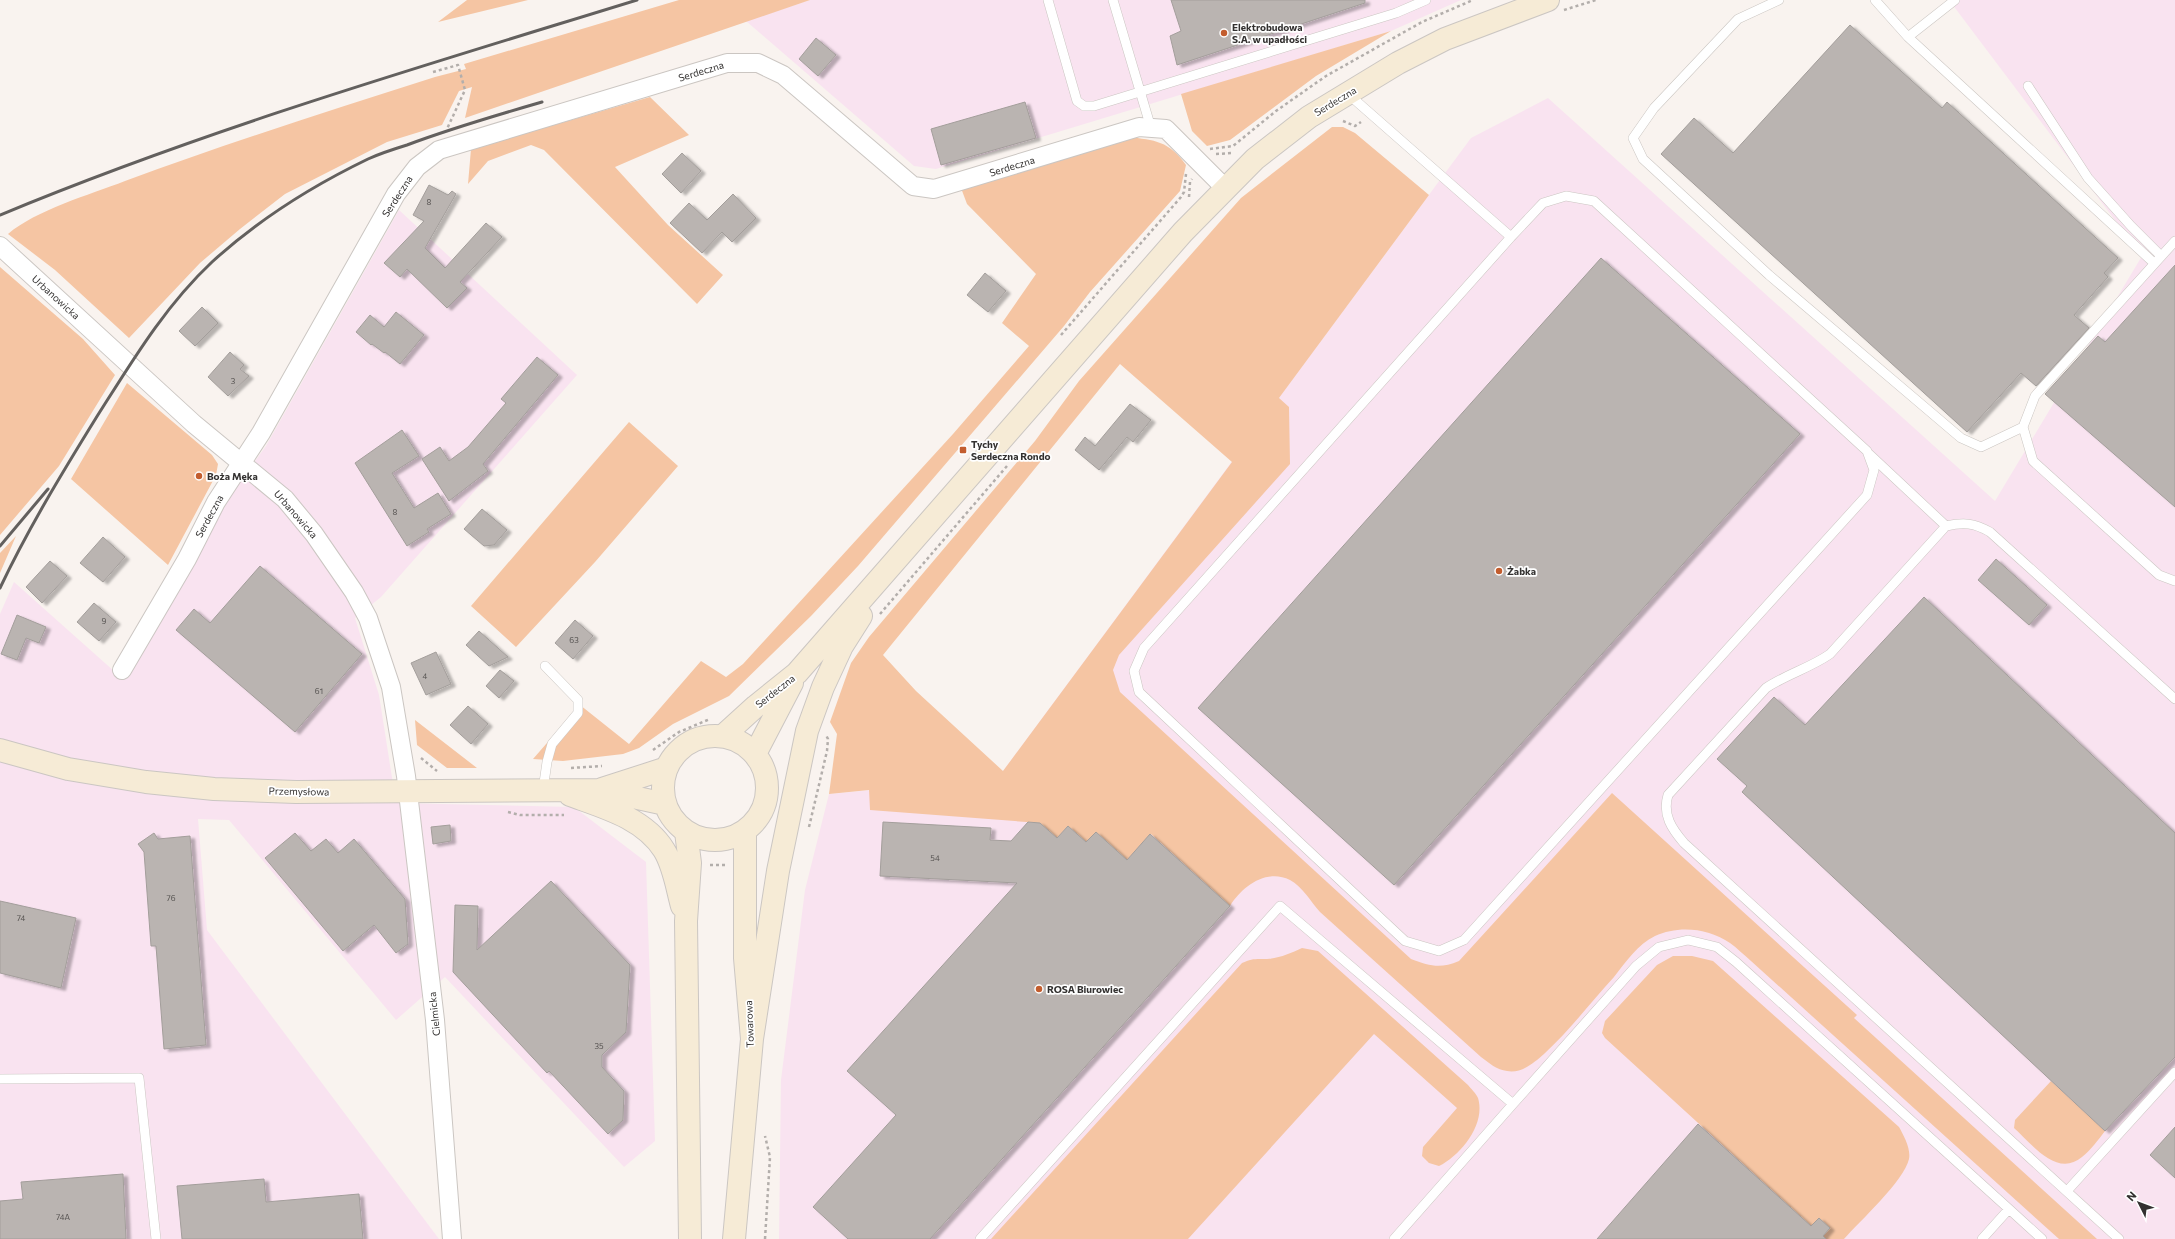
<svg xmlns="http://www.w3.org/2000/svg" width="2175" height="1239" font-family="Commissioner,sans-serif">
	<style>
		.industrial { fill: #f9e3f0 }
		.green { fill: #f5c5a3; fill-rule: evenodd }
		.building { fill: #bab4b1; stroke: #a39e9b; filter: url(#shadow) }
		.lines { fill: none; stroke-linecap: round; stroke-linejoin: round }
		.lane-casing { stroke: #cbc6c2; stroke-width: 10 }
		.street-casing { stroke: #cbc6c2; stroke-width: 20 }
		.secondary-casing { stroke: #cbc6c2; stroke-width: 24 }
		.path { stroke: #b3aeab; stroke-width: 2.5; stroke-dasharray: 3 3; stroke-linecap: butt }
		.lane { stroke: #fff; stroke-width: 9 }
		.street { stroke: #fff; stroke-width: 18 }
		.secondary { stroke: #f6ebd6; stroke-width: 22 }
		.rail { stroke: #63605e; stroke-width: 3 }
		.poi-dot { fill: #c35d2e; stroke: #fff; stroke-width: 1.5 }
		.labels { text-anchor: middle; stroke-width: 3.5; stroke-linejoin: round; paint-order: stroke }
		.number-label { font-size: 8px; fill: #555250 }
		.poi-label { font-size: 10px; font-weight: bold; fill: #333130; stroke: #fff; text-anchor: start }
		.street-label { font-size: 10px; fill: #333130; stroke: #fff }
	</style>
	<defs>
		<filter id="shadow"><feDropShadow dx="4.5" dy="2.5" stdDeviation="1" flood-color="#0004"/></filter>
	</defs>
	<rect width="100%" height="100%" fill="#f9f3ef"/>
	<path class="industrial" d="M810,0H1461L1391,31L936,169L914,166L746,21Z
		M1949,0H2175V1239H779L781,1080L805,890L829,794L870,790L1003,771L1471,138L1548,98L1995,501L2142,256Z
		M399,210L577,375L381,597L355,618L379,695L396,803L574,807L646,862L655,1141L624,1167L445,977L396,1020L229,820L198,819L207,930L439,1239H0V614L14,582L124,680L236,487L266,446Z"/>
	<path class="green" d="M467,0H528L438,22Z
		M679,0H810L465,118L472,87L459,91L442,125L387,142L285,194L240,229L200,263L129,338L55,270L8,234C36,210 89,195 125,181C228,143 331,110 435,77L466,69L464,64Z
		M1391,31L1316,76L1230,140L1207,146L1192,131L1181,94Z
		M650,97L689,135L615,167L668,225L723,275L697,304L544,150L531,145L488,161L468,184L471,149Z
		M1332,127H1343L1355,133L1429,195L1279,398L1289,407L1290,464L1119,655L1113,670L1120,692L1411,959C1430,966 1440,969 1459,961L1612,793L1857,1015L1854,1018L2097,1239H2059L1751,961C1744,955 1737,948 1730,943C1709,928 1678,925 1655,936C1638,944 1625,963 1614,977C1591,1002 1570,1030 1544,1054C1535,1062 1521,1074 1507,1071C1497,1070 1489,1063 1481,1057L1320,912C1311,902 1302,886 1290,880C1266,868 1242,887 1230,906L1151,834L1127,860L1096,832L1086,842L1068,826L1057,838L1040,823L870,810L869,790L829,794L837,734L830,722L851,663L869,637L1035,441L1079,381L1241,198ZM1120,364L1232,462L1003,771L916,691L883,655Z
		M1128,137C1155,140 1169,141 1186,165L1180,191L1090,292L1064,326L858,566L811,616L729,696L673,724L639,748L623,754L563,761L533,759L580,705L629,744L701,661L726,677L743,664L953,434L1029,346L1002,323L1036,274L967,204L961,188Z
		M0,267L83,339L115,375L59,466L0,535Z
		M127,383L212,455L218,464L216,475L168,565L71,479Z
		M629,422L678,466L595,562L516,647L471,606Z
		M16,536L0,573V553Z
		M415,720L477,768H447L417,745Z
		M1302,948L1318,951L1468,1085C1471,1089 1476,1093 1478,1098C1486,1124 1461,1155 1439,1166L1429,1163L1422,1156L1423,1147L1457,1108L1374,1034L1188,1239H991L1242,963C1252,958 1257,959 1267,959C1280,958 1291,953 1302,948Z
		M1673,956H1692L1713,961L1899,1127C1904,1136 1911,1149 1909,1159C1904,1181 1860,1221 1844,1239H1826L1823,1236L1829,1228L1819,1218L1811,1226L1605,1038L1602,1033L1605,1021L1657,965Z
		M2051,1081L2105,1131C2098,1140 2091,1150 2082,1157C2057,1178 2032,1144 2014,1128L2015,1120Z"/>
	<path class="building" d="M1171,0H1365V3L1177,65L1170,36L1181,31Z
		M1850,25L1942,108L1947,102L2118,258L2104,273L2108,277L2074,315L2089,328L2036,386L2021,373L1967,432L1661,154L1694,118L1733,153Z
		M816,38L836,55L818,76L799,59Z
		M1025,102L1036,138L941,165L931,129Z
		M682,153L701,171L681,193L662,174Z
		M429,185L448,195L452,191L456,194L425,248L445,268L486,223L502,237L460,282L467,288L447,308L407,269L400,277L384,263L424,221L413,215Z
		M733,194L756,218L732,242L722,232L702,253L670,223L689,203L707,220Z
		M1601,258L1800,434L1394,885L1198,708Z
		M2175,265V507L2045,394L2098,336L2105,342Z
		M985,273L1006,291L988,312L967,295Z
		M202,307L218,323L195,346L179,331Z
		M396,312L424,335L400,364L385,352L384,353L372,344L371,345L356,332L370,315L384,327Z
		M230,352L244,365L240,369L249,376L228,396L208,377Z
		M537,357L558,375L483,464L488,471L449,501L422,459L440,447L449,461L468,447L506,403L501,399Z
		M1130,404L1151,420L1133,442L1127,437L1099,470L1075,450L1085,437L1095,446Z
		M402,430L419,456L392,473L414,508L438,493L451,514L427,529L429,532L407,546L355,463Z
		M482,509L507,530L494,545L484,546L464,529Z
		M103,537L125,557L103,582L80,563Z
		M1996,559L2047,605L2029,625L1978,580Z
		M50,561L67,576L42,603L26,587Z
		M260,566L362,654L295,732L176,630L194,609L210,623Z
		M1924,597L2175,833V1057L2105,1131L1742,792L1747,786L1717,759L1774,697L1805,725Z
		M94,603L116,622L99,641L77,622Z
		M17,615L46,627L39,643L26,638L17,660L1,654Z
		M575,620L593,636L573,659L555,643Z
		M479,631L508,657L489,666L466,645Z
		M436,652L451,684L426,695L411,663Z
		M500,670L514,681L499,698L486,686Z
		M468,706L488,724L471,744L450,725Z
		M883,822L991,828L990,840L1011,841L1028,822L1040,823L1057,838L1068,826L1086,842L1096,832L1127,860L1150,834L1230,906L930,1239H848L813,1207L896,1115L847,1071L1017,883L880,876Z
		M450,825L451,841L433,844L431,827Z
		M154,833L158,839L190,836L206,1045L164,1049L156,946H151L144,852L138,844Z
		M295,833L311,851L326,839L338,853L354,839L405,899L408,944L396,953L374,925L343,951L265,858Z
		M551,881L630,965L626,1032L602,1055V1067L624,1091L623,1120L608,1134L549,1071L547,1073L453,972L455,905L478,906L477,950Z
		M0,901L76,918L61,988L0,973Z
		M1698,1124L1811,1226L1819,1218L1830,1228L1823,1236L1826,1239H1597Z
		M2175,1127V1178L2150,1155Z
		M123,1174L126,1239H0V1201L23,1199L21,1182Z
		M264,1179L266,1202L359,1194L363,1239H182L177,1186Z"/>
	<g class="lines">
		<defs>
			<path id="lane" d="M1048,0L1077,101L1084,106H1094L1396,13L1426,0
				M1113,0L1151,128
				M1779,0L1738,19L1654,108L1633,138L1643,159L1769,275L1961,438L1981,447L2023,427
				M1875,0L1908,37L1955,0
				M1908,37L2154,263
				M2028,86L2088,178L2131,226L2161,256
				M1347,93L1511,237L1543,203L1566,196L1594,201L1867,451L1874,470L1867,495L1464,940L1439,951L1405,941L1139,692L1134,671L1144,648L1511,237
				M2175,241L2035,396L2023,427L2033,461L2159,575L2175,581
				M1868,453L1946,526
				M543,790L547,762L552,744L578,713V700L545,666
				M0,1079L139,1078L156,1239
				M2067,1191L2175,1072
				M980,1239L1280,906L1513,1104L1636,966L1659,947L1688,940L1717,947L1736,962L2009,1209
				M1394,1239L1513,1104
				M1982,1239L2009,1209L2042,1239
				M2119,1239L1684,843C1672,829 1662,815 1668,795L1766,688C1787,674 1810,668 1830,654L1946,526C1964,522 1974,523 1990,532L2175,699"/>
			<path id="street" d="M0,246L194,424L285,499L314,534L354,592L368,618L391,687L406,776L435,1020L452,1239
				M122,670L187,559L216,502L261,433L396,194L417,167L439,150L727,63H758L783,75L913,186L934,189L1139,127L1166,129L1225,188"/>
			<path id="secondary" d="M663 788a52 52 0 1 1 104 0a52 52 0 1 1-104 0Z
				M723,736L756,706L797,673L1183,232L1255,159L1309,117L1398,63L1445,39L1548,0
				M0,750L68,769L146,782L214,789L296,792L601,790L665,804
				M755,754L792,683
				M602,789L667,768
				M570,795C603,807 644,818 664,850C674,866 677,888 682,906
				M686,832L690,863L686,921L690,1239
				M752,1039L778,871L807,731L823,687L842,646L861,616
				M734,1239L752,1039L745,958V832"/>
		</defs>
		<use href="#lane" class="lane-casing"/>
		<use href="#street" class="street-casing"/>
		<use href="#secondary" class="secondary-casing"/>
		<path class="path" d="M1564,10L1596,0
			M433,72L458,65L465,90L447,129
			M1343,121L1355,126L1361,122
			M1210,149L1233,146L1276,111L1326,76L1422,22L1473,0
			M1216,154L1233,153
			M1189,197L1190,182L1192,179
			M1061,335L1181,197L1184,192L1186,174
			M880,614L1007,466
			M653,750L679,732L710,719
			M421,758L437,771
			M571,768L602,766
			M508,812L520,815H564
			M809,827L827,751L828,739L826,735
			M710,865H725
			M765,1239L770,1157L765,1136"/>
		<use href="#lane" class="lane"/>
		<use href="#street" class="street"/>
		<use href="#secondary" class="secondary"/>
		<path class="rail" d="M0,215C207,129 423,66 637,0
			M0,546L48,489
			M0,588C28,529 62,473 96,418C131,363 164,307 212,262C258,220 312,186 368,159C381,153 394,149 407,145C452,128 497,115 542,102"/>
	</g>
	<g class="poi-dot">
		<circle cx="1224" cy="33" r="4"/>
		<rect x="959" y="446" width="8" height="8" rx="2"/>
		<circle cx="199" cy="476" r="4"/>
		<circle cx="1499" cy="571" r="4"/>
		<circle cx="1039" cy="989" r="4"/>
	</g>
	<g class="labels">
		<g class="number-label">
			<text x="429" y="205">8</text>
			<text x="233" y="384">3</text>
			<text x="395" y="515">8</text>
			<text x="104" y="624">9</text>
			<text x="574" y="643">63</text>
			<text x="425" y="679">4</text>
			<text x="319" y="694">61</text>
			<text x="935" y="861">54</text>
			<text x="171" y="901">76</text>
			<text x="21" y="921">74</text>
			<text x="599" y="1049">35</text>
			<text x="63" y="1220">74A</text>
		</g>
		<g class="poi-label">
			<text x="1232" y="31">Elektrobudowa<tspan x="1232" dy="12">S.A. w upadłości</tspan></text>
			<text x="971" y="448">Tychy<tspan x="971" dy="12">Serdeczna Rondo</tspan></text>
			<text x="207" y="480">Boża Męka</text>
			<text x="1507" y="575">Żabka</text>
			<text x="1047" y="993">ROSA Biurowiec</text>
		</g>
		<g class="street-label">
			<text transform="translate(701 71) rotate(-17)" y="4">Serdeczna</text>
			<text transform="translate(1335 101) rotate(-31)" y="4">Serdeczna</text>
			<text transform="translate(1012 166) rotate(-17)" y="4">Serdeczna</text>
			<text transform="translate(397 196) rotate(-57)" y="4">Serdeczna</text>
			<text transform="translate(56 297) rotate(42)" y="4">Urbanowicka</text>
			<text transform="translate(296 514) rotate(49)" y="4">Urbanowicka</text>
			<text transform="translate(209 516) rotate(-61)" y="4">Serdeczna</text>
			<text transform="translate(775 691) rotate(-38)" y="4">Serdeczna</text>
			<text transform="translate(299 791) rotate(1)" y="4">Przemysłowa</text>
			<text transform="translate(434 1014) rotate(-96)" y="4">Cielmicka</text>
			<text transform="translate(749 1024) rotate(-92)" y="4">Towarowa</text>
		</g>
	</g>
	<g transform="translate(2139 1203) rotate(312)" stroke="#ffffff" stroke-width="3" paint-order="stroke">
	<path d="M0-3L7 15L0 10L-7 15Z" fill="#333130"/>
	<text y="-6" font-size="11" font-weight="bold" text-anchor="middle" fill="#333130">N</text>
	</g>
</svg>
